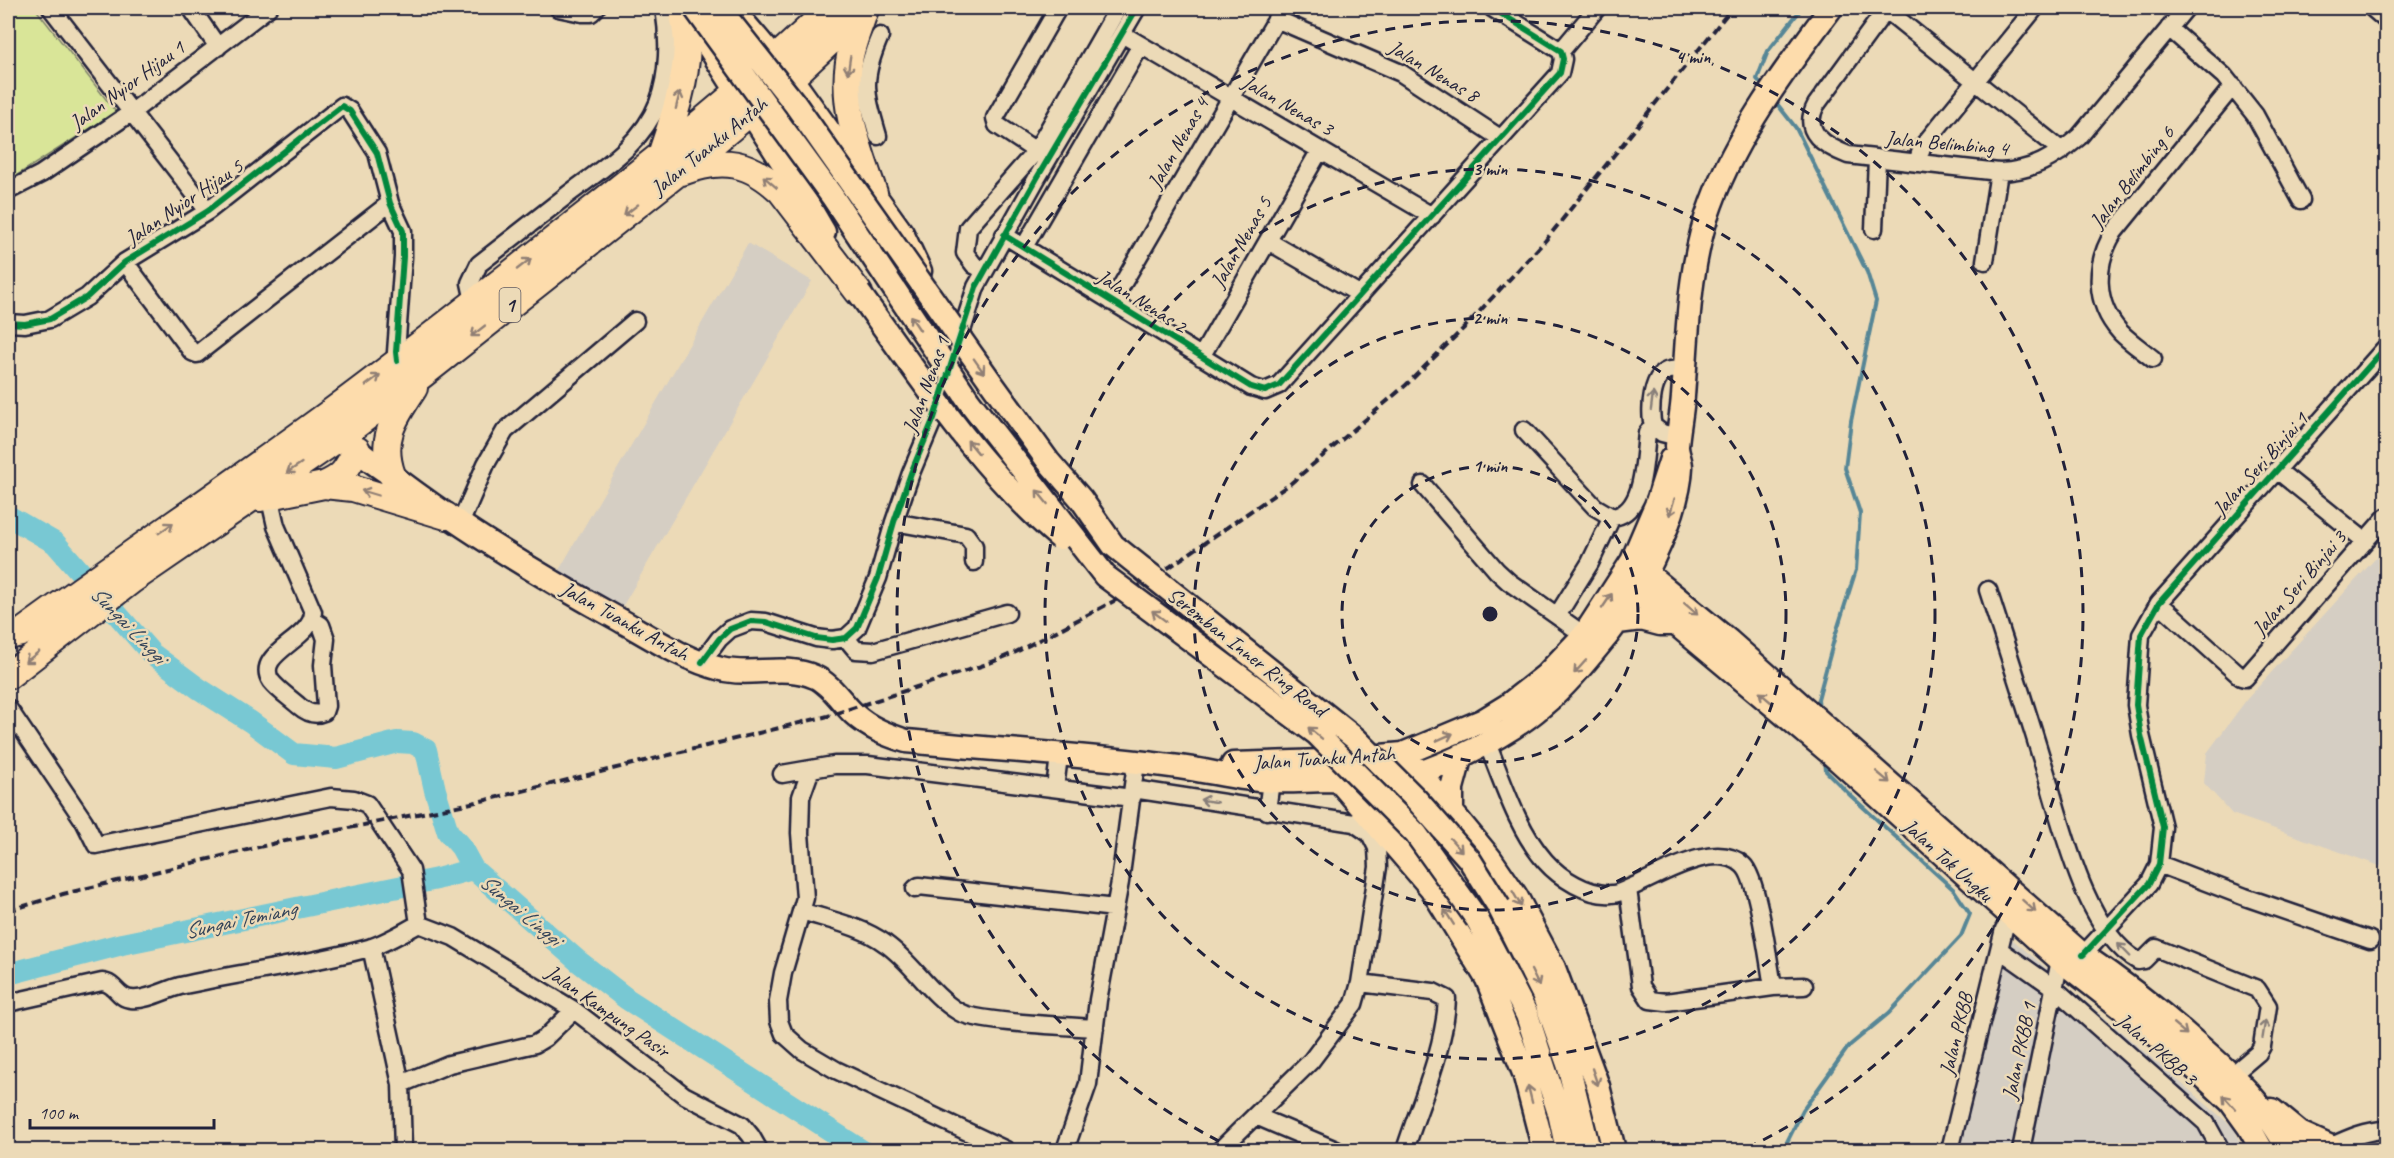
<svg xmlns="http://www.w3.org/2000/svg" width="2394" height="1158" font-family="Caveat,sans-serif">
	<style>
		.built { fill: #d5cec3 }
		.green { fill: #d9e598; stroke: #7e846a; stroke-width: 1.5 }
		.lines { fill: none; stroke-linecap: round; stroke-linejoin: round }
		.stream { stroke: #568696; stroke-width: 4 }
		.river { stroke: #78c8d3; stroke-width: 22 }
		.minor-casing { stroke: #22223b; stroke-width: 21 }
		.major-casing { stroke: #22223b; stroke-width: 27 }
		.highway-casing { stroke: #22223b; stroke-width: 30 }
		.minor { stroke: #ecdab7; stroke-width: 16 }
		.major { stroke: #fddcac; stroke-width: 22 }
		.highway { stroke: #fddcac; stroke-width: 26 }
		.rail { stroke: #22223b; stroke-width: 4; stroke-dasharray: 9 4.5; stroke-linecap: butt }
		.major-bridge-casing { stroke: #22223b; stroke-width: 27; stroke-linecap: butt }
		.major-bridge { stroke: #fddcac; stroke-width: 22 }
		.cycleway-casing { stroke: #ecdab7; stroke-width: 10 }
		.cycleway { stroke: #00873e; stroke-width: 6 }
		.oneway { stroke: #907f74 }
		.oneway2 { stroke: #877e79 }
		.ring { fill: none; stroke: #22223b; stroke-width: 3; stroke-dasharray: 10 8 }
		.labels { text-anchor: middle; stroke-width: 5; stroke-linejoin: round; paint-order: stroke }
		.shield { fill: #ecdab7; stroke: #5f5960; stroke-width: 1.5 }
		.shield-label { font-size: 20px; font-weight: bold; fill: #22223b }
		.street-label { font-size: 21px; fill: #22223b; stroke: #ecdab7 }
		.water-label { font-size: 22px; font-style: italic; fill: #334359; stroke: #ecdab7 }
		.centre { fill: #22223b; stroke: #ecdab7; stroke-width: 3 }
		.ring-label { font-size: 18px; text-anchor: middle; font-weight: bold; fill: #22223b; stroke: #ecdab7; stroke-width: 5; stroke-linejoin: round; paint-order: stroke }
	</style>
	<rect width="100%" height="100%" fill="#ecdab7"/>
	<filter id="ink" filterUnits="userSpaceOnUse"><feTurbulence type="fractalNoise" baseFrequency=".0167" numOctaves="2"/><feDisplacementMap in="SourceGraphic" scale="12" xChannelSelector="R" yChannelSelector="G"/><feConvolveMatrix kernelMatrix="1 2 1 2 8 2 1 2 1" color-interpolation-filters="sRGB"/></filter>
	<g filter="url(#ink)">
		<path class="built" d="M748,243L812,281L621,609L558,572Z
			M2386,547V877L2383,867L2232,814L2204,783L2207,753L2247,699Z
			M2005,933L2234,1128L2243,1150H1952Z"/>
		<path class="green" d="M8,8H35L116,112L8,181Z"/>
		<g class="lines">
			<path class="stream" d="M1764,87L1757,79L1768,51L1802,8
				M1774,100L1796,128L1867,272L1876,301L1851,421L1845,468L1860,513L1856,570L1835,636L1818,699L1819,710
				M1783,1150L1803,1110L1849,1046L1889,1013L1961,936L1970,914L1954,890L1851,796L1826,771L1825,759"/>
			<path class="river" d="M8,516L55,543L151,653L198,688L251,722L294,754L336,758L397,742L413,743L426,750L435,790L448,832L461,847L473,869L578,961L627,999L861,1150
				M8,974L122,944L437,879L473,869"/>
			<defs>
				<path id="minor" d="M51,8L208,211
					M191,8L218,47
					M558,8L582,13H591L596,8
					M1884,8L2062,151
					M1887,8L1816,105C1801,132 1825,146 1848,155L1999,172C2032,171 2054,158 2079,137L2186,8
					M2372,8L2386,20
					M1276,19L1401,73L1500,138
					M2169,28L2224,76L2255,115L2301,200
					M1122,34L1432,216
					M1561,51L1597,8
					M878,136C865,91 861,80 880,36
					M1036,151L997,125L995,118L1058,8
					M1917,163L1922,147L2035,8
					M8,191L41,174L132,112L268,8
					M1874,229L1877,159
					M1004,235L1251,387L1265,391L1279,385L1560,73L1563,59L1561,51L1492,8
					M1268,241L1361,295
					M1024,247L1141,45
					M1985,261L1999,172
					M125,262L192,352L197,354L390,203
					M985,271L974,265L965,253L968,228L1036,151L1118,8
					M478,300L472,292L470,283L479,264C508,241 537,219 566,196C600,170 642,145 658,103C669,74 669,38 664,8
					M1112,302L1283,8
					M8,323L25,324L50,319L87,297L125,262L208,211L342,106L350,111L377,153L390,203L403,231V257L396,352L397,361
					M1201,357L1320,150
					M2153,359C2142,350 2130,342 2120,332C2094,303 2094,264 2114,232L2233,86
					M1524,430L1595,507L1612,517C1645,514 1644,458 1647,433L1653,426
					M1678,437L1662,433L1653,426C1649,412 1651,373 1670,370C1674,369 1680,371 1684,371
					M2277,470L2365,541
					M1423,485L1497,571L1509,582L1584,635
					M269,495L276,526L313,612C313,640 253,653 271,681C278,690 290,698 299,706C306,712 315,716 324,712L326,706L323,665L326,639L321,625L313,620
					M894,522L966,535L974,546V562
					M460,524L486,464L505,431L635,321
					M1988,590C2006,646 2024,701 2041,757C2060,814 2082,930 2138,961L2144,960L2156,948L2257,989L2268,1006L2262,1046L2258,1053L2232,1075
					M2159,603L2241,677L2245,678L2386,517
					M1557,616L1590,563L1612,517
					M846,638L856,650L873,651L1007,613
					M702,662L719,639L730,629L751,621L766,622L816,638L832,640L846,638L857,628L878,578L894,522L911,473L934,418L976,287L1037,178L1137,8
					M8,708L84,821L96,845L331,797L354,799L367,804L411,870L419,924
					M1487,743C1503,782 1517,829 1545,861C1560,878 1588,896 1612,894C1619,894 1627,889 1634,886C1662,874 1716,840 1743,865C1758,878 1769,964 1773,987
					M811,769L801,797L800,833L805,898L783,973L778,1001L779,1021L784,1034L802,1050L836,1070L1006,1150
					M782,774L834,765H868L1132,798
					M1055,788L1059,756
					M1133,789L1354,823L1370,834L1377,848L1378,867L1360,983L1354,1004L1311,1061L1220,1150
					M1267,811L1271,781
					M2159,864L2245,897L2370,940
					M915,889L919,886L1115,908
					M1628,889L1641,986L1650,1000L1666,1002L1773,987L1804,986
					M801,911C829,920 862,926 886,944C913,963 930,995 959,1012C978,1023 1069,1026 1095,1028
					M419,924L453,937L574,1010L684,1095L742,1125L751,1136L759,1150
					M371,947L401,1084
					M2000,950L2054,988L2206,1123L2221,1150
					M2083,955L2149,884L2159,864L2163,827L2141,735L2136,705L2141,635L2159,603L2386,347
					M1360,983L1433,992L1447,999C1445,1049 1420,1103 1405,1150
					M8,1003L102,982C116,983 117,998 131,999C146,1001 165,990 180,986C242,972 307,965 369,948C386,943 403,932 419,924
					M1256,1116L1336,1150
					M403,1150L401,1084L449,1064L535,1044L545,1038L574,1010
					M1065,1150L1088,1084L1098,1000L1120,882L1136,763
					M1950,1150L2004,929L2013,918
					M2021,1150L2060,960
					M2323,1150C2343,1141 2364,1130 2386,1130"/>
				<path id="major" d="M687,13L790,174L824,232
					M746,25L791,78L902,233L920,271
					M345,437C360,456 382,468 401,482C470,534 544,578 620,620C652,638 685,660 721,669C752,677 785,663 815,677C831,684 842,703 854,714C869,728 887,735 906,741C997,750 1089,755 1179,767C1210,771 1240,780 1272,781C1291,782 1310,780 1329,780C1346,781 1364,783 1380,782C1427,777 1507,737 1542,706C1564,688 1583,665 1601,643C1634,604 1679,519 1681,467C1681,460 1677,454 1677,446C1678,430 1682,413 1683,396C1688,332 1688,265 1711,204C1737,133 1786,68 1831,8
					M1632,561L1729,641L2083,955C2123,982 2160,1011 2196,1043C2235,1077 2264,1103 2288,1150
					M1622,579L1829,752L2060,960L2174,1049L2231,1102L2249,1127L2262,1150
					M1618,622L1641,619L1660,624H1677
					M1410,761L1490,858L1516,896L1554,968L1598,1086L1614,1150
					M1233,764L1323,761L1403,754L1482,721L1508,705L1545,676L1584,635L1632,561L1656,505L1671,459
					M1332,773L1431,888L1487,979L1524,1073L1544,1150
					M1405,843L1404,830C1419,811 1427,803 1452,810V788L1461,755
					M1499,907L1543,994L1568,1064L1589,1150
					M1477,919L1527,1015L1559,1113L1567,1150
					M2272,1110L2300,1133L2331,1147L2329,1150"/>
				<path id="highway" d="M864,12C859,28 851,45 849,62C842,108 859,150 874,193
					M661,155C673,120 686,83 687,45C687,33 684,20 682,8
					M682,172C723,156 750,162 781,191L859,293
					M392,475C379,439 394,418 414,388
					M324,485C345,476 346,469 357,450
					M260,498L324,485L353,488L446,516
					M8,636L21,633C122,559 226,489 327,415C411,353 493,288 575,223C663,154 750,85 830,8
					M8,676L132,580L343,435L422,375L676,174L791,78L866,8"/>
			</defs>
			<use href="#minor" class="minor-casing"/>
			<use href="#major" class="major-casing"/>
			<use href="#highway" class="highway-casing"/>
			<use href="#minor" class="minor"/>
			<use href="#major" class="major"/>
			<use href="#highway" class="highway"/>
			<path class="rail" d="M8,911L63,894L276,843L486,800L828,716L987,664L1014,653L1114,601L1171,566L1290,484L1406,385L1465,327L1545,241L1732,8"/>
			<defs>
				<path id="major-bridge" d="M695,8L832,196L969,401L1105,576L1317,734L1416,834L1477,919
					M719,8L795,104L993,385L1048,461L1081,499L1113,545L1356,739L1415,798L1469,859L1499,907
					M859,293C921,378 979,469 1060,538"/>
			</defs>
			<use href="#major-bridge" class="major-bridge-casing"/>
			<use href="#major-bridge" class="major-bridge"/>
			<defs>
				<path id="cycleway" d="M1004,235L1251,387L1265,391L1279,385L1560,73L1563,59L1561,51L1492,8
					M8,323L25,324L50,319L87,297L125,262L208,211L342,106L350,111L377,153L390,203L403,231V257L396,352L397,361
					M702,662L719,639L730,629L751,621L766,622L816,638L832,640L846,638L857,628L878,578L894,522L911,473L934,418L976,287L1037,178L1137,8
					M2083,955L2149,884L2159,864L2163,827L2141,735L2136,705L2141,635L2159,603L2386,347"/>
			</defs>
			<use href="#cycleway" class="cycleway-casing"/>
			<use href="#cycleway" class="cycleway"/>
		</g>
		<defs><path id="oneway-shaft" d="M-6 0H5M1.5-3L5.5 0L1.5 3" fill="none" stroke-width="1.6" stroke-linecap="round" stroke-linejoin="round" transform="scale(1.5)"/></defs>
		<g class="oneway">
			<use href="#oneway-shaft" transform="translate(849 65) rotate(98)"/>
			<use href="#oneway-shaft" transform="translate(678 100) rotate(-76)"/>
			<use href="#oneway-shaft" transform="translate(770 182) rotate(-139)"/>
			<use href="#oneway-shaft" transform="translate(631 210) rotate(142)"/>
			<use href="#oneway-shaft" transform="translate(524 264) rotate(-38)"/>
			<use href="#oneway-shaft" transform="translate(915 323) rotate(-124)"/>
			<use href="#oneway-shaft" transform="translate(478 331) rotate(142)"/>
			<use href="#oneway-shaft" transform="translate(979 366) rotate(55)"/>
			<use href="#oneway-shaft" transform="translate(373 380) rotate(-37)"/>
			<use href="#oneway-shaft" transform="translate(973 447) rotate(-130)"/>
			<use href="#oneway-shaft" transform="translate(294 468) rotate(146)"/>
			<use href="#oneway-shaft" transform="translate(370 493) rotate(-163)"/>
			<use href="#oneway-shaft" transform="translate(1042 497) rotate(-129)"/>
			<use href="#oneway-shaft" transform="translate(1672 507) rotate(107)"/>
			<use href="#oneway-shaft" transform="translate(166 528) rotate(-35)"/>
			<use href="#oneway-shaft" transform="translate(1607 601) rotate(-56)"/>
			<use href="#oneway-shaft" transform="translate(1691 609) rotate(41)"/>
			<use href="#oneway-shaft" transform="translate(1159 616) rotate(-143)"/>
			<use href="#oneway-shaft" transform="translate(32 657) rotate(142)"/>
			<use href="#oneway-shaft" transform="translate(1580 667) rotate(132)"/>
			<use href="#oneway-shaft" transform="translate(1766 698) rotate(-140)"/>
			<use href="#oneway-shaft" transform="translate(1315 733) rotate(-141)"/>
			<use href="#oneway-shaft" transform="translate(1445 737) rotate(-24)"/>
			<use href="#oneway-shaft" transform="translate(1883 777) rotate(40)"/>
			<use href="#oneway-shaft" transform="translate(1456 845) rotate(48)"/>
			<use href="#oneway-shaft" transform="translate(1517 899) rotate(60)"/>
			<use href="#oneway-shaft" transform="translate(2029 906) rotate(42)"/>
			<use href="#oneway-shaft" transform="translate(1449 917) rotate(-122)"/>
			<use href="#oneway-shaft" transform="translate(1535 978) rotate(64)"/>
			<use href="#oneway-shaft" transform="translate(2180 1029) rotate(40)"/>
			<use href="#oneway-shaft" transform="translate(1595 1077) rotate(71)"/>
			<use href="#oneway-shaft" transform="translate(1530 1094) rotate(-104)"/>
			<use href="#oneway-shaft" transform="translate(2229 1102) rotate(-132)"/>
		</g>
		<g class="oneway2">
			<use href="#oneway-shaft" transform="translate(1652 401) rotate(-83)"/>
			<use href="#oneway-shaft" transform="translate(1209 801) rotate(-171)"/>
			<use href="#oneway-shaft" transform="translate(2124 950) rotate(-134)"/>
			<use href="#oneway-shaft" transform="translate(2264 1029) rotate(-81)"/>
		</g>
	</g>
	<g class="ring">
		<circle cx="1490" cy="614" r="148"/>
		<circle cx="1490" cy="614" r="296"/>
		<circle cx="1490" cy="614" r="445"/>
		<path d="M1235 1149A593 593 0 1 1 1745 1149"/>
	</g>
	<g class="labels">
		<rect class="shield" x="499.5" y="288" width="21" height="34" rx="4.5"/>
		<g class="shield-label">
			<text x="510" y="312">1</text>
		</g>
		<g class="street-label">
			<text transform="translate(1434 71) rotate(31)" y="7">Jalan Nenas 8</text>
			<text transform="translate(127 85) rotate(-36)" y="7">Jalan Nyior Hijau 1</text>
			<text transform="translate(1288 105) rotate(30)" y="7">Jalan Nenas 3</text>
			<text transform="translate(1178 143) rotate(-60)" y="7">Jalan Nenas 4</text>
			<text transform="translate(1947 143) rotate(5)" y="7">Jalan Belimbing 4</text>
			<text transform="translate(709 146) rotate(-39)" y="7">Jalan Tuanku Antah</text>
			<text transform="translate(2132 177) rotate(-52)" y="7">Jalan Belimbing 6</text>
			<text transform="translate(184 202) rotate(-34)" y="7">Jalan Nyior Hijau 5</text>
			<text transform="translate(1241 242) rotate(-60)" y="7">Jalan Nenas 5</text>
			<text transform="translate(1142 301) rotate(32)" y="7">Jalan Nenas 2</text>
			<text transform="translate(926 385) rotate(-70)" y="7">Jalan Nenas 1</text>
			<text transform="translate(2260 464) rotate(-48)" y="7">Jalan Seri Binjai 1</text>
			<text transform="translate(2299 583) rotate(-49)" y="7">Jalan Seri Binjai 3</text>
			<text transform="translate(625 621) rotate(29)" y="7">Jalan Tuanku Antah</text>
			<text transform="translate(1247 652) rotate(38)" y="7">Seremban Inner Ring Road</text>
			<text transform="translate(1324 758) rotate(-4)" y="7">Jalan Tuanku Antah</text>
			<text transform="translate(1948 860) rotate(42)" y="7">Jalan Tok Ungku</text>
			<text transform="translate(608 1011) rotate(35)" y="7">Jalan Kampung Pasir</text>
			<text transform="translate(1956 1034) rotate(-76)" y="7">Jalan PKBB</text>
			<text transform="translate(2157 1049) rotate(41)" y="7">Jalan PKBB 3</text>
			<text transform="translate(2019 1051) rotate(-78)" y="7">Jalan PKBB 1</text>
		</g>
		<g class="water-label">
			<text transform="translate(129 624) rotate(46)" y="8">Sungai Linggi</text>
			<text transform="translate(521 909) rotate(40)" y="8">Sungai Linggi</text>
			<text transform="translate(240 919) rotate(-12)" y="8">Sungai Temiang</text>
		</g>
	</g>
	<circle cx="1490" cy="614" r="9" class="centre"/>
	<g class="ring-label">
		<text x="1693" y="63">4 min</text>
		<text x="1490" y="175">3 min</text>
		<text x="1490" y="324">2 min</text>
		<text x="1490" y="472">1 min</text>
	</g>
	<rect width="2394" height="1158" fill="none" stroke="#ecdab7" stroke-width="30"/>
	<rect x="15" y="15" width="2364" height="1128" fill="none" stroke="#22223b" stroke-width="2" filter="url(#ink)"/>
	<path d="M30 1119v9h184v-9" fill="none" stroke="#22223b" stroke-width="3"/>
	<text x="39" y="1119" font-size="18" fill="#22223b" stroke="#ecdab7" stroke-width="4.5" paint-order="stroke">100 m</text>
</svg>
